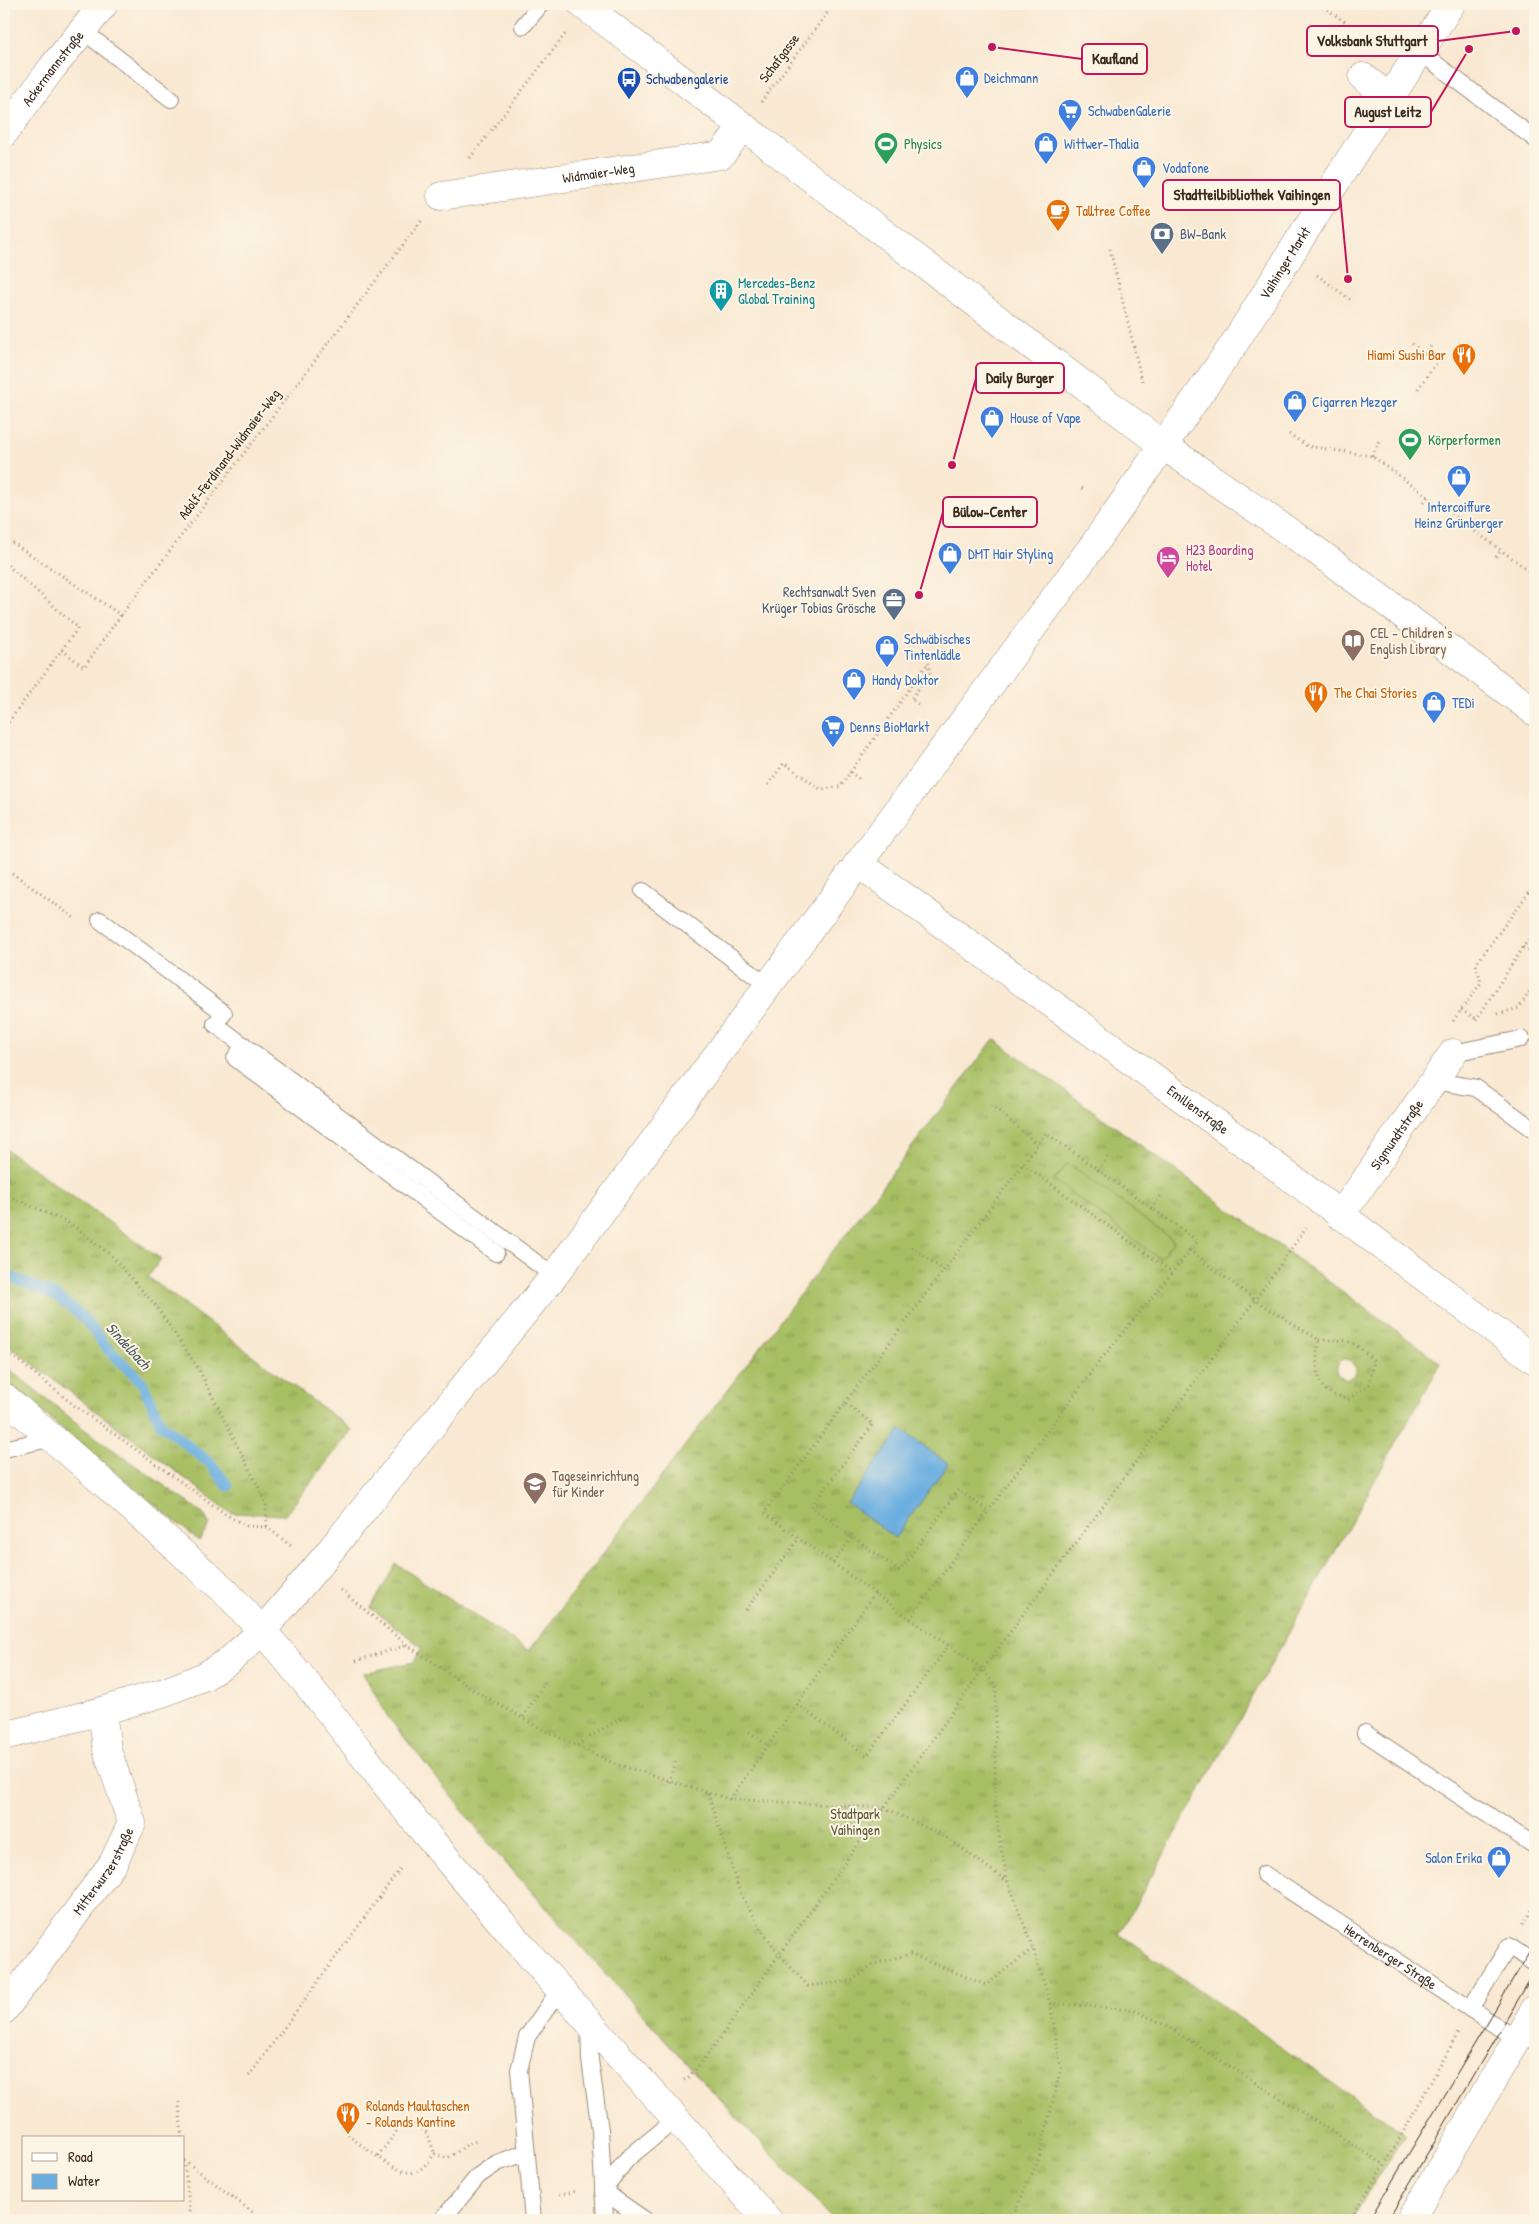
<svg xmlns="http://www.w3.org/2000/svg" width="1539" height="2224" font-family="'Patrick Hand',sans-serif">
	<style>
		.grass { fill: url(#grass-tufts); stroke: #717441; fill-rule: evenodd }
		.pitch { fill: #a7bf64; stroke: #717441 }
		.water { fill: #6aaee0; stroke: #526c7f }
		.lines { fill: none; stroke-linecap: round; stroke-linejoin: round }
		.stream { stroke: #6aaee0; stroke-width: 11 }
		.lane-casing { stroke: #9a8a78; stroke-width: 18 }
		.street-casing { stroke: #9a8a78; stroke-width: 29 }
		.secondary-casing { stroke: #9a8a78; stroke-width: 29 }
		.path { stroke: #9a8a78; stroke-width: 3; stroke-dasharray: 1 4; stroke-linecap: butt }
		.lane { stroke: #fff; stroke-width: 16 }
		.street { stroke: #fff; stroke-width: 28 }
		.secondary { stroke: #fff; stroke-width: 28 }
		.tram { stroke: #3b2a1e; stroke-width: 1 }
		.labels { text-anchor: middle; stroke-width: 4; stroke-linejoin: round; paint-order: stroke }
		.street-label { font-size: 14px; fill: #3b2a1e; stroke: #fcf5e5 }
		.shop-label { font-size: 14px; fill: #366cbe; stroke: #fcf5e5; text-anchor: start }
		.transit-label { font-size: 14px; fill: #164399; stroke: #fcf5e5; text-anchor: start }
		.leisure-label { font-size: 14px; fill: #27864d; stroke: #fcf5e5; text-anchor: start }
		.food-label { font-size: 14px; fill: #c56008; stroke: #fcf5e5; text-anchor: start }
		.service-label { font-size: 14px; fill: #4e5e75; stroke: #fcf5e5; text-anchor: start }
		.culture-label { font-size: 14px; fill: #0d838f; stroke: #fcf5e5; text-anchor: start }
		.hotel-label { font-size: 14px; fill: #b23c85; stroke: #fcf5e5; text-anchor: start }
		.education-label { font-size: 14px; fill: #785e54; stroke: #fcf5e5; text-anchor: start }
		.park-label { font-size: 14px; fill: #5b5733; stroke: #fcf5e5 }
		.water-label { font-size: 15px; font-style: italic; fill: #4b5862; stroke: #fcf5e5 }
		.leader { fill: none; stroke: #c2185b; stroke-width: 2 }
		.callout-dot { fill: #c2185b; stroke: #fcf5e5; stroke-width: 2 }
		.callout { fill: #fcf5e5; stroke: #c2185b; stroke-width: 2 }
		.callout-label { font-size: 15px; text-anchor: middle; font-weight: bold; fill: #3b2a1e }
	</style>
	<defs>
		<pattern id="grass-tufts" width="24" height="20" patternUnits="userSpaceOnUse" patternTransform="scale(1.25)"><rect width="24" height="20" fill="#a7bf64"/><path d="M3 7l-1-3M5 7V3M7 7l1-3M15 17l-1-3M17 17v-4M19 17l1-3" fill="none" stroke="#899b52"/></pattern>
	</defs>
	<rect width="100%" height="100%" fill="#fcf5e5"/>
	<filter id="ink" filterUnits="userSpaceOnUse"><feTurbulence type="fractalNoise" baseFrequency=".02" numOctaves="2"/><feDisplacementMap in="SourceGraphic" scale="10" xChannelSelector="R" yChannelSelector="G"/><feConvolveMatrix kernelMatrix="1 2 1 2 8 2 1 2 1" color-interpolation-filters="sRGB"/></filter>
	<filter id="wash" filterUnits="userSpaceOnUse"><feTurbulence type="fractalNoise" baseFrequency=".0096" numOctaves="4" result="noise"/><feDisplacementMap in="SourceGraphic" scale="20" xChannelSelector="R" yChannelSelector="G"/><feGaussianBlur stdDeviation="1.12" result="paint"/><feColorMatrix in="noise" values="0 0 0 0 0 0 0 0 0 0 0 0 0 0 0 0 0 1.4 0 .05"/><feComposite in="paint" operator="in"/></filter>
	<g filter="url(#wash)">
		<rect width="100%" height="100%" fill="#f9e9d3"/>
		<path class="grass" d="M994,1039L1441,1363L1119,1934L1405,2134L1351,2220H834L705,2084L494,1850L388,1717L363,1673L414,1662L422,1647L371,1608L396,1564L529,1651ZM1344,1359L1350,1360L1356,1368V1374L1346,1380L1337,1374C1336,1367 1337,1362 1344,1359Z
			M4,1148L161,1259L148,1277L352,1430L285,1515L231,1513L4,1342Z
			M4,1365L88,1432L203,1513L210,1525L199,1541L4,1381Z"/>
		<path class="pitch" d="M1068,1163L1174,1241L1160,1259L1054,1180Z"/>
		<path class="water" d="M901,1429L948,1464L895,1538L847,1503Z"/>
		<g class="lines">
			<path class="stream" d="M4,1274L56,1296L83,1317L104,1345L142,1382L161,1424L211,1464L228,1486"/>
		</g>
	</g>
	<g filter="url(#ink)">
		<g class="lines">
			<defs>
				<g id="lane">
					<path d="M523,26L541,4"/>
					<path d="M83,31L171,99"/>
					<path d="M1420,52L1535,139"/>
					<path d="M643,891L767,985"/>
					<path d="M100,920L224,1013L215,1024L554,1276"/>
					<path d="M244,1045L235,1058L496,1253"/>
					<path d="M1453,1053L1521,1039"/>
					<path d="M1434,1081L1476,1088L1533,1129"/>
					<path d="M4,1449L53,1438"/>
					<path d="M1365,1733L1535,1846"/>
					<path id="s1" d="M1264,1874L1518,2040"/>
					<path d="M1470,2009L1509,1946L1535,1964"/>
					<path d="M589,2023L590,2060L600,2130L605,2220"/>
					<path d="M603,2191L627,2159L676,2119"/>
					<path d="M603,2191L645,2220"/>
					<path d="M442,2220L478,2176L497,2163L525,2153"/>
					<path d="M533,2220L519,2070L527,2037L560,1989"/>
				</g>
				<g id="street">
					<path d="M1363,77L1390,98"/>
					<path id="s2" d="M4,133L52,68L104,4"/>
					<path id="s3" d="M441,196L721,155L743,126"/>
					<path id="s4" d="M858,863L1266,1159L1535,1360"/>
					<path id="s5" d="M1339,1215L1353,1198L1453,1053"/>
					<path d="M4,1397L79,1461L226,1592L262,1631"/>
					<path id="s6" d="M4,2010L113,1863L132,1823L107,1750L102,1711"/>
					<path d="M1410,2220L1535,2009"/>
				</g>
				<g id="secondary">
					<path d="M582,4L1164,446L1314,549L1535,712"/>
					<path d="M262,1631C322,1697 373,1772 431,1840C540,1970 654,2095 768,2220"/>
					<path id="s7" d="M4,1736L102,1711L165,1692L205,1676L230,1660L262,1631L316,1568L554,1276L1095,543L1232,347L1359,145L1451,4"/>
				</g>
			</defs>
			<use href="#lane" class="lane-casing"/>
			<use href="#street" class="street-casing"/>
			<use href="#secondary" class="secondary-casing"/>
			<path class="path" d="M1319,4L1367,37L1363,46
				M761,102L834,4
				M470,158L567,32
				M1110,249L1142,381
				M1317,275L1352,301
				M1412,344L1425,354L1431,346
				M1418,389L1442,355
				M1289,434L1307,446L1372,456L1535,575
				M1372,456L1379,441
				M1082,488L1085,490
				M1424,502L1428,496
				M4,537L121,615L422,220
				M1496,557L1501,550
				M4,562L78,628L4,728
				M62,650L84,667L121,615
				M918,704L911,699L930,673L928,663
				M850,772L862,781
				M768,785L784,763L820,789L840,787L928,663
				M4,867L74,918
				M1523,947L1535,955
				M1461,1010L1477,1019
				M1498,1014L1519,1008L1535,983
				M1476,1020L1535,929
				M1453,1021L1481,983L1476,964L1535,884
				M995,1108L1037,1144
				M1023,1164L1172,1272
				M1098,1170L1110,1154
				M4,1194L71,1224L111,1255L155,1305L198,1368L266,1502L267,1527
				M1151,1209L1162,1194
				M911,1247L944,1270
				M1189,1250L1255,1300L1319,1340C1317,1356 1313,1383 1330,1393C1335,1396 1343,1397 1349,1399L1369,1384L1374,1361C1352,1339 1350,1340 1319,1340
				M4,1349L75,1406L230,1517L247,1526L267,1527L291,1546
				M845,1403L1046,1133L1198,1241L1099,1362L988,1511
				M833,1563L852,1537
				M341,1590L407,1645L472,1689L540,1728L613,1763L729,1799L885,1808L949,1839L1008,1882
				M746,1610L799,1538
				M910,1619L988,1511L958,1490L900,1571L811,1507L873,1424L845,1403L764,1513L910,1619L983,1669L996,1687L995,1805L1002,1854L1008,1882L1033,1948L1050,2003L1061,2068L1038,2161L1011,2220
				M356,1661L407,1645
				M797,1704L867,1756L949,1645
				M523,1717L547,1679
				M749,1732L768,1745
				M577,1745L621,1718
				M669,1782L676,1759
				M708,1793L740,1893L761,1929L780,1955L808,1986L852,1981L874,1964L910,1954L986,1985L1032,1949
				M730,1799L875,1593
				M1523,1924L1535,1906
				M1050,2003L1134,2010L1165,2025L1385,2165
				M249,2076L400,1869
				M684,2080L690,2076L714,2046L983,1669L1255,1300L1306,1228
				M179,2102L182,2138
				M348,2135C362,2145 399,2177 415,2172C423,2170 429,2160 435,2154L447,2158C460,2152 463,2144 478,2141
				M378,2156L406,2119L427,2133L435,2154
				M184,2160L263,2220
				M184,2161L191,2220
				M559,2195L577,2191
				M1349,2220L1385,2165L1458,2033"/>
			<use href="#lane" class="lane"/>
			<use href="#street" class="street"/>
			<use href="#secondary" class="secondary"/>
			<path class="tram" d="M1369,2220L1535,1943
				M1388,2220L1535,1971"/>
		</g>
	</g>
	<defs>
		<symbol id="shop-pin" viewBox="-11 -11 22 30"><path d="M0 17L-7.5 6A9.5 9.5 0 1 1 7.5 6Z" fill="#3f7fe0" stroke="#fcf5e5"/><path d="M-5-2.5h2.3a2.7 3.5 0 0 1 5.4 0H5L5.5 6h-11ZM-1.5-2.5h3a1.5 2.3 0 0 0-3 0Z" fill="#fff"/></symbol>
		<symbol id="bus-pin" viewBox="-11 -11 22 30"><path d="M0 17L-7.5 6A9.5 9.5 0 1 1 7.5 6Z" fill="#1a4fb4" stroke="#fcf5e5"/><path d="M-5-6H5V4H4V6H2V4H-2V6H-4V4H-5ZM-3.5-4V0h7V-4ZM-3.5 1.2v1.5H-2V1.2ZM2 1.2v1.5H3.5V1.2Z" fill="#fff"/></symbol>
		<symbol id="supermarket-pin" viewBox="-11 -11 22 30"><path d="M0 17L-7.5 6A9.5 9.5 0 1 1 7.5 6Z" fill="#3f7fe0" stroke="#fcf5e5"/><path d="M-6-5.5h2.5l.6 2H6L4.5 2H-2.5L-4.4-4H-6ZM-1.5 3.2a1.3 1.3 0 1 0 .1 0ZM3 3.2a1.3 1.3 0 1 0 .1 0Z" fill="#fff"/></symbol>
		<symbol id="stadium-pin" viewBox="-11 -11 22 30"><path d="M0 17L-7.5 6A9.5 9.5 0 1 1 7.5 6Z" fill="#2e9e5b" stroke="#fcf5e5"/><path d="M0-5a6.5 5 0 1 0 0 10a6.5 5 0 1 0 0-10ZM-3.5-1.8h7v3.6h-7Z" fill="#fff"/></symbol>
		<symbol id="cafe-pin" viewBox="-11 -11 22 30"><path d="M0 17L-7.5 6A9.5 9.5 0 1 1 7.5 6Z" fill="#e8710a" stroke="#fcf5e5"/><path d="M-5.5-4.5H6V0H3Q3 3.5 0 3.5H-2.5Q-5.5 3.5-5.5 0ZM3-3.2v2h1.7v-2ZM-6 4.5H4V6H-6Z" fill="#fff"/></symbol>
		<symbol id="bank-pin" viewBox="-11 -11 22 30"><path d="M0 17L-7.5 6A9.5 9.5 0 1 1 7.5 6Z" fill="#5c6f8a" stroke="#fcf5e5"/><path d="M-6-4H6V4H-6ZM0-2.3a2.3 2.3 0 1 0 0 4.6a2.3 2.3 0 1 0 0-4.6Z" fill="#fff"/></symbol>
		<symbol id="building-pin" viewBox="-11 -11 22 30"><path d="M0 17L-7.5 6A9.5 9.5 0 1 1 7.5 6Z" fill="#0f9aa8" stroke="#fcf5e5"/><path d="M-4-6H4V6H1V3H-1V6H-4ZM-2.5-4.3h1.7v1.8h-1.7ZM.8-4.3h1.7v1.8H.8ZM-2.5-1h1.7V.8h-1.7ZM.8-1h1.7V.8H.8Z" fill="#fff"/></symbol>
		<symbol id="restaurant-pin" viewBox="-11 -11 22 30"><path d="M0 17L-7.5 6A9.5 9.5 0 1 1 7.5 6Z" fill="#e8710a" stroke="#fcf5e5"/><path d="M-5-6h1v4h1v-4h1v4h1v-4h1v5L-1.5 .5V6h-2V.5L-5-1ZM5-6V6H3V1.5H1.5Q1.5-4 5-6Z" fill="#fff"/></symbol>
		<symbol id="hotel-pin" viewBox="-11 -11 22 30"><path d="M0 17L-7.5 6A9.5 9.5 0 1 1 7.5 6Z" fill="#d1479c" stroke="#fcf5e5"/><path d="M-6-4.5h1.5V1H6V5H4.5V3h-9V5H-6ZM-4 0a1.8 1.8 0 1 1 3.6 0ZM.5 0V-2.5h3Q6-2.5 6 0Z" fill="#fff"/></symbol>
		<symbol id="office-pin" viewBox="-11 -11 22 30"><path d="M0 17L-7.5 6A9.5 9.5 0 1 1 7.5 6Z" fill="#5c6f8a" stroke="#fcf5e5"/><path d="M-6-3h4V-5.5h4V-3h4V5H-6ZM-1-4.5V-3h2v-1.5ZM-6 0V1H6V0Z" fill="#fff"/></symbol>
		<symbol id="library-pin" viewBox="-11 -11 22 30"><path d="M0 17L-7.5 6A9.5 9.5 0 1 1 7.5 6Z" fill="#8d6e63" stroke="#fcf5e5"/><path d="M-6-4Q-3-5.5-.7-3.5V5Q-3 3-6 4ZM6-4Q3-5.5 .7-3.5V5Q3 3 6 4Z" fill="#fff"/></symbol>
		<symbol id="school-pin" viewBox="-11 -11 22 30"><path d="M0 17L-7.5 6A9.5 9.5 0 1 1 7.5 6Z" fill="#8d6e63" stroke="#fcf5e5"/><path d="M0-5L7-2L0 1L-7-2ZM-4 1L0 2.5L4 1V4Q0 6-4 4Z" fill="#fff"/></symbol>
	</defs>
	<g fill-rule="evenodd">
		<use href="#shop-pin" x="953" y="64" width="28" height="38"/>
		<use href="#bus-pin" x="615" y="65" width="28" height="38"/>
		<use href="#supermarket-pin" x="1056" y="97" width="28" height="38"/>
		<use href="#stadium-pin" x="872" y="130" width="28" height="38"/>
		<use href="#shop-pin" x="1032" y="130" width="28" height="38"/>
		<use href="#shop-pin" x="1130" y="154" width="28" height="38"/>
		<use href="#cafe-pin" x="1044" y="197" width="28" height="38"/>
		<use href="#bank-pin" x="1148" y="220" width="28" height="38"/>
		<use href="#building-pin" x="707" y="277" width="28" height="38"/>
		<use href="#restaurant-pin" x="1450" y="341" width="28" height="38"/>
		<use href="#shop-pin" x="1281" y="388" width="28" height="38"/>
		<use href="#shop-pin" x="978" y="404" width="28" height="38"/>
		<use href="#stadium-pin" x="1396" y="426" width="28" height="38"/>
		<use href="#shop-pin" x="1445" y="463" width="28" height="38"/>
		<use href="#shop-pin" x="936" y="540" width="28" height="38"/>
		<use href="#hotel-pin" x="1154" y="544" width="28" height="38"/>
		<use href="#office-pin" x="880" y="586" width="28" height="38"/>
		<use href="#library-pin" x="1339" y="627" width="28" height="38"/>
		<use href="#shop-pin" x="873" y="633" width="28" height="38"/>
		<use href="#shop-pin" x="840" y="666" width="28" height="38"/>
		<use href="#restaurant-pin" x="1302" y="679" width="28" height="38"/>
		<use href="#shop-pin" x="1420" y="689" width="28" height="38"/>
		<use href="#supermarket-pin" x="819" y="713" width="28" height="38"/>
		<use href="#school-pin" x="521" y="1470" width="28" height="38"/>
		<use href="#shop-pin" x="1485" y="1844" width="28" height="38"/>
		<use href="#restaurant-pin" x="334" y="2100" width="28" height="38"/>
	</g>
	<g class="labels">
		<g class="street-label">
			<text transform="translate(779 58) rotate(-53)" y="5">Schafgasse</text>
			<text dy="5" stroke="none"><textPath href="#s2" startOffset="81">Ackermannstraße</textPath></text>
			<text dy="5" stroke="none"><textPath href="#s3" startOffset="159">Widmaier-Weg</textPath></text>
			<text dy="5" stroke="none"><textPath href="#s7" startOffset="1992">Vaihinger Markt</textPath></text>
			<text transform="translate(229 454) rotate(-53)" y="5">Adolf-Ferdinand-Widmaier-Weg</text>
			<text dy="5" stroke="none"><textPath href="#s4" startOffset="420">Emilienstraße</textPath></text>
			<text dy="5" stroke="none"><textPath href="#s5" startOffset="99">Sigmundtstraße</textPath></text>
			<text dy="5" stroke="none"><textPath href="#s6" startOffset="171">Mitterwurzerstraße</textPath></text>
			<text dy="5" stroke="none"><textPath href="#s1" startOffset="151">Herrenberger Straße</textPath></text>
		</g>
		<g class="shop-label">
			<text x="984" y="83">Deichmann</text>
			<text x="1088" y="116">SchwabenGalerie</text>
			<text x="1064" y="149">Wittwer-Thalia</text>
			<text x="1162" y="173">Vodafone</text>
			<text x="1312" y="407">Cigarren Mezger</text>
			<text x="1010" y="423">House of Vape</text>
			<text x="1459" y="512" text-anchor="middle">Intercoiffure<tspan x="1459" dy="16">Heinz Grünberger</tspan></text>
			<text x="968" y="559">DMT Hair Styling</text>
			<text x="904" y="644">Schwäbisches<tspan x="904" dy="16">Tintenlädle</tspan></text>
			<text x="872" y="685">Handy Doktor</text>
			<text x="1452" y="708">TEDi</text>
			<text x="850" y="732">Denns BioMarkt</text>
			<text x="1482" y="1863" text-anchor="end">Salon Erika</text>
		</g>
		<g class="transit-label">
			<text x="646" y="84">Schwabengalerie</text>
		</g>
		<g class="leisure-label">
			<text x="904" y="149">Physics</text>
			<text x="1428" y="445">Körperformen</text>
		</g>
		<g class="food-label">
			<text x="1076" y="216">Talltree Coffee</text>
			<text x="1446" y="360" text-anchor="end">Hiami Sushi Bar</text>
			<text x="1334" y="698">The Chai Stories</text>
			<text x="366" y="2111">Rolands Maultaschen<tspan x="366" dy="16">- Rolands Kantine</tspan></text>
		</g>
		<g class="service-label">
			<text x="1180" y="239">BW-Bank</text>
			<text x="876" y="597" text-anchor="end">Rechtsanwalt Sven<tspan x="876" dy="16">Krüger Tobias Grösche</tspan></text>
		</g>
		<g class="culture-label">
			<text x="738" y="288">Mercedes-Benz<tspan x="738" dy="16">Global Training</tspan></text>
		</g>
		<g class="hotel-label">
			<text x="1186" y="555">H23 Boarding<tspan x="1186" dy="16">Hotel</tspan></text>
		</g>
		<g class="education-label">
			<text x="1370" y="638">CEL - Children‘s<tspan x="1370" dy="16">English Library</tspan></text>
			<text x="552" y="1481">Tageseinrichtung<tspan x="552" dy="16">für Kinder</tspan></text>
		</g>
		<g class="park-label">
			<text x="855" y="1819">Stadtpark<tspan x="855" dy="16">Vaihingen</tspan></text>
		</g>
		<g class="water-label">
			<text transform="translate(128 1346) rotate(47)" y="5">Sindelbach</text>
		</g>
	</g>
	<path class="leader" d="M1516 31L1438 41M992 47L1082 59M1469 49L1431 112M1348 279L1340 195M952 465L976 378M919 595L943 512"/>
	<g class="callout-dot">
		<circle cx="1516" cy="31" r="5"/>
		<circle cx="992" cy="47" r="5"/>
		<circle cx="1469" cy="49" r="5"/>
		<circle cx="1348" cy="279" r="5"/>
		<circle cx="952" cy="465" r="5"/>
		<circle cx="919" cy="595" r="5"/>
	</g>
	<g class="callout">
		<rect x="1307" y="26" width="131" height="30" rx="5"/>
		<rect x="1082" y="44" width="65" height="30" rx="5"/>
		<rect x="1345" y="97" width="86" height="30" rx="5"/>
		<rect x="1163" y="180" width="177" height="30" rx="5"/>
		<rect x="976" y="363" width="88" height="30" rx="5"/>
		<rect x="943" y="497" width="94" height="30" rx="5"/>
	</g>
	<g class="callout-label">
		<text x="1372" y="46">Volksbank Stuttgart</text>
		<text x="1115" y="64">Kaufland</text>
		<text x="1388" y="117">August Leitz</text>
		<text x="1252" y="200">Stadtteilbibliothek Vaihingen</text>
		<text x="1020" y="383">Daily Burger</text>
		<text x="990" y="517">Bülow-Center</text>
	</g>
	<rect width="1539" height="2224" fill="none" stroke="#fcf5e5" stroke-width="20"/>
	<rect x="22" y="2136" width="162" height="65" fill="#fcf5e5" stroke="#afa495"/>
	<rect x="32" y="2153" width="25" height="8" fill="#ffffff" stroke="#afa495"/>
	<text x="68" y="2162" font-size="15" fill="#3b2a1e">Road</text>
	<rect x="32" y="2174" width="25" height="15" fill="#6aaee0" stroke="#afa495"/>
	<text x="68" y="2186" font-size="15" fill="#3b2a1e">Water</text>
</svg>
